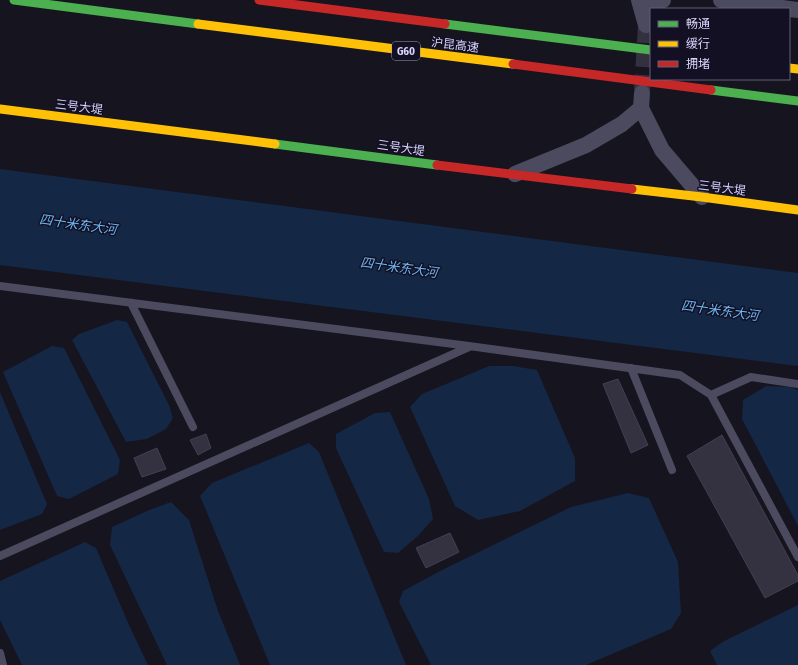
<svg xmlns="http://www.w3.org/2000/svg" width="798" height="665" font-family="'Fira Sans Condensed','Noto Sans SC',sans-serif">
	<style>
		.water { fill: #142745 }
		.building { fill: #343241; stroke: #433f52 }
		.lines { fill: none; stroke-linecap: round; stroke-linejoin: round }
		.street-tunnel { stroke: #333140; stroke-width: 16; stroke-dasharray: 16 8; stroke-linecap: butt }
		.lane { stroke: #4b4a5e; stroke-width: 8 }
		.street { stroke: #4b4a5e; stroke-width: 16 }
		.fast { stroke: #4caf50; stroke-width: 9 }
		.slow { stroke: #ffc107; stroke-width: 9 }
		.jam { stroke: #c62828; stroke-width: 9 }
		.labels { text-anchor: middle; stroke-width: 3; stroke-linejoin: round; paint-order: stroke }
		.shield { fill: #131023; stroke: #9e9abb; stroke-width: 1 }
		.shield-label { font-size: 11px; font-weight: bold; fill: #d9d5fc }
		.street-label { font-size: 12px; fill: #d9d5fc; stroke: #131023 }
		.water-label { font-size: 13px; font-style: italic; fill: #6bb5f4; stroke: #131023 }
	</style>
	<rect width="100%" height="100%" fill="#16141f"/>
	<path class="water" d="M0,169L798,273V366L0,265Z
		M117,320L127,322L169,405L173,418L166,429L147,439L126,442L72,340L79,334Z
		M52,346L64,348L120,460L118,474L69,499L57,496L3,372Z
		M489,366H513L537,370L575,458V481L520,511L478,520L455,506L410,407L422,394Z
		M766,386L790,387L798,390V526L742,419L743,400Z
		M0,392L47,504L42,514L0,530Z
		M390,412L429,499L433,519L419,535L398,553L384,552L336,448V434L375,413Z
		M309,443L319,452L406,665H270L200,496L212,483Z
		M628,493L649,498L678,562L681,613L671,629L586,665H431L399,602L403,591L442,570L571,507Z
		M171,502L189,520L218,611L240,665H167L110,545L112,527L149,510Z
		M85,542L96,548L129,625L148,665H22L0,620V581Z
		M798,605V665H717L710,651L724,641Z"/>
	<path class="building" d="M618,379L648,445L631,453L603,384Z
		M206,434L211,448L198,455L190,440Z
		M722,435L798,575V581L765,598L687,456Z
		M157,448L166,469L142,477L134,458Z
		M450,533L459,552L426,568L416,548Z"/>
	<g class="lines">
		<path class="street-tunnel" d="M642,91L646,25"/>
		<path class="lane" d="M0,286L469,346L680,375L711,395L798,557
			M131,303L193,427
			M631,368L672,470
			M711,395L751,377L798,384
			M0,556L469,347
			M0,653L3,665"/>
		<path class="street" d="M639,0L646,25
			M721,0L798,10
			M640,3L663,0
			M641,108L662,150L702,197
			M515,174L586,145L622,124L641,108L642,93"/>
		<path class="fast" d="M14,0L198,24
			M445,24L651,50
			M711,90L798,101
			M275,144L437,165"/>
		<path class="slow" d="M198,24L513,64
			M789,68L798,69
			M0,109L275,144
			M632,189L702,197L798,210"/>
		<path class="jam" d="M259,0L445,24
			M513,64L711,90
			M437,165L632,189"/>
	</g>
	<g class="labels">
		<rect class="shield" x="392" y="42" width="28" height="18" rx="3"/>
		<g class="shield-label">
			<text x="406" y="55">G60</text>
		</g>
		<g class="street-label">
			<text transform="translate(455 45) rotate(7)" y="4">沪昆高速</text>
			<text transform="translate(79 107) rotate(7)" y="4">三号大堤</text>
			<text transform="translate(401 148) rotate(8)" y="4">三号大堤</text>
			<text transform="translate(722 188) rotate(7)" y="4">三号大堤</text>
		</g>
		<g class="water-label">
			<text transform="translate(78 224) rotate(8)" y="5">四十米东大河</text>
			<text transform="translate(399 267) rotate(8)" y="5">四十米东大河</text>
			<text transform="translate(720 310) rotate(8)" y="5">四十米东大河</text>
		</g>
	</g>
	<rect x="650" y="8" width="140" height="72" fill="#131023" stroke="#625f7a"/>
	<rect x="658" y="21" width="20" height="6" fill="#4caf50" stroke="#625f7a"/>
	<text x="686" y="28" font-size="12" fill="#d9d5fc">畅通</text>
	<rect x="658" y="41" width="20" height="6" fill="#ffc107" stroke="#625f7a"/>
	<text x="686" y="48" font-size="12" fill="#d9d5fc">缓行</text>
	<rect x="658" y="61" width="20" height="6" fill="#c62828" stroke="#625f7a"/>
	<text x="686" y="68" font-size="12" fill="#d9d5fc">拥堵</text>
</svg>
